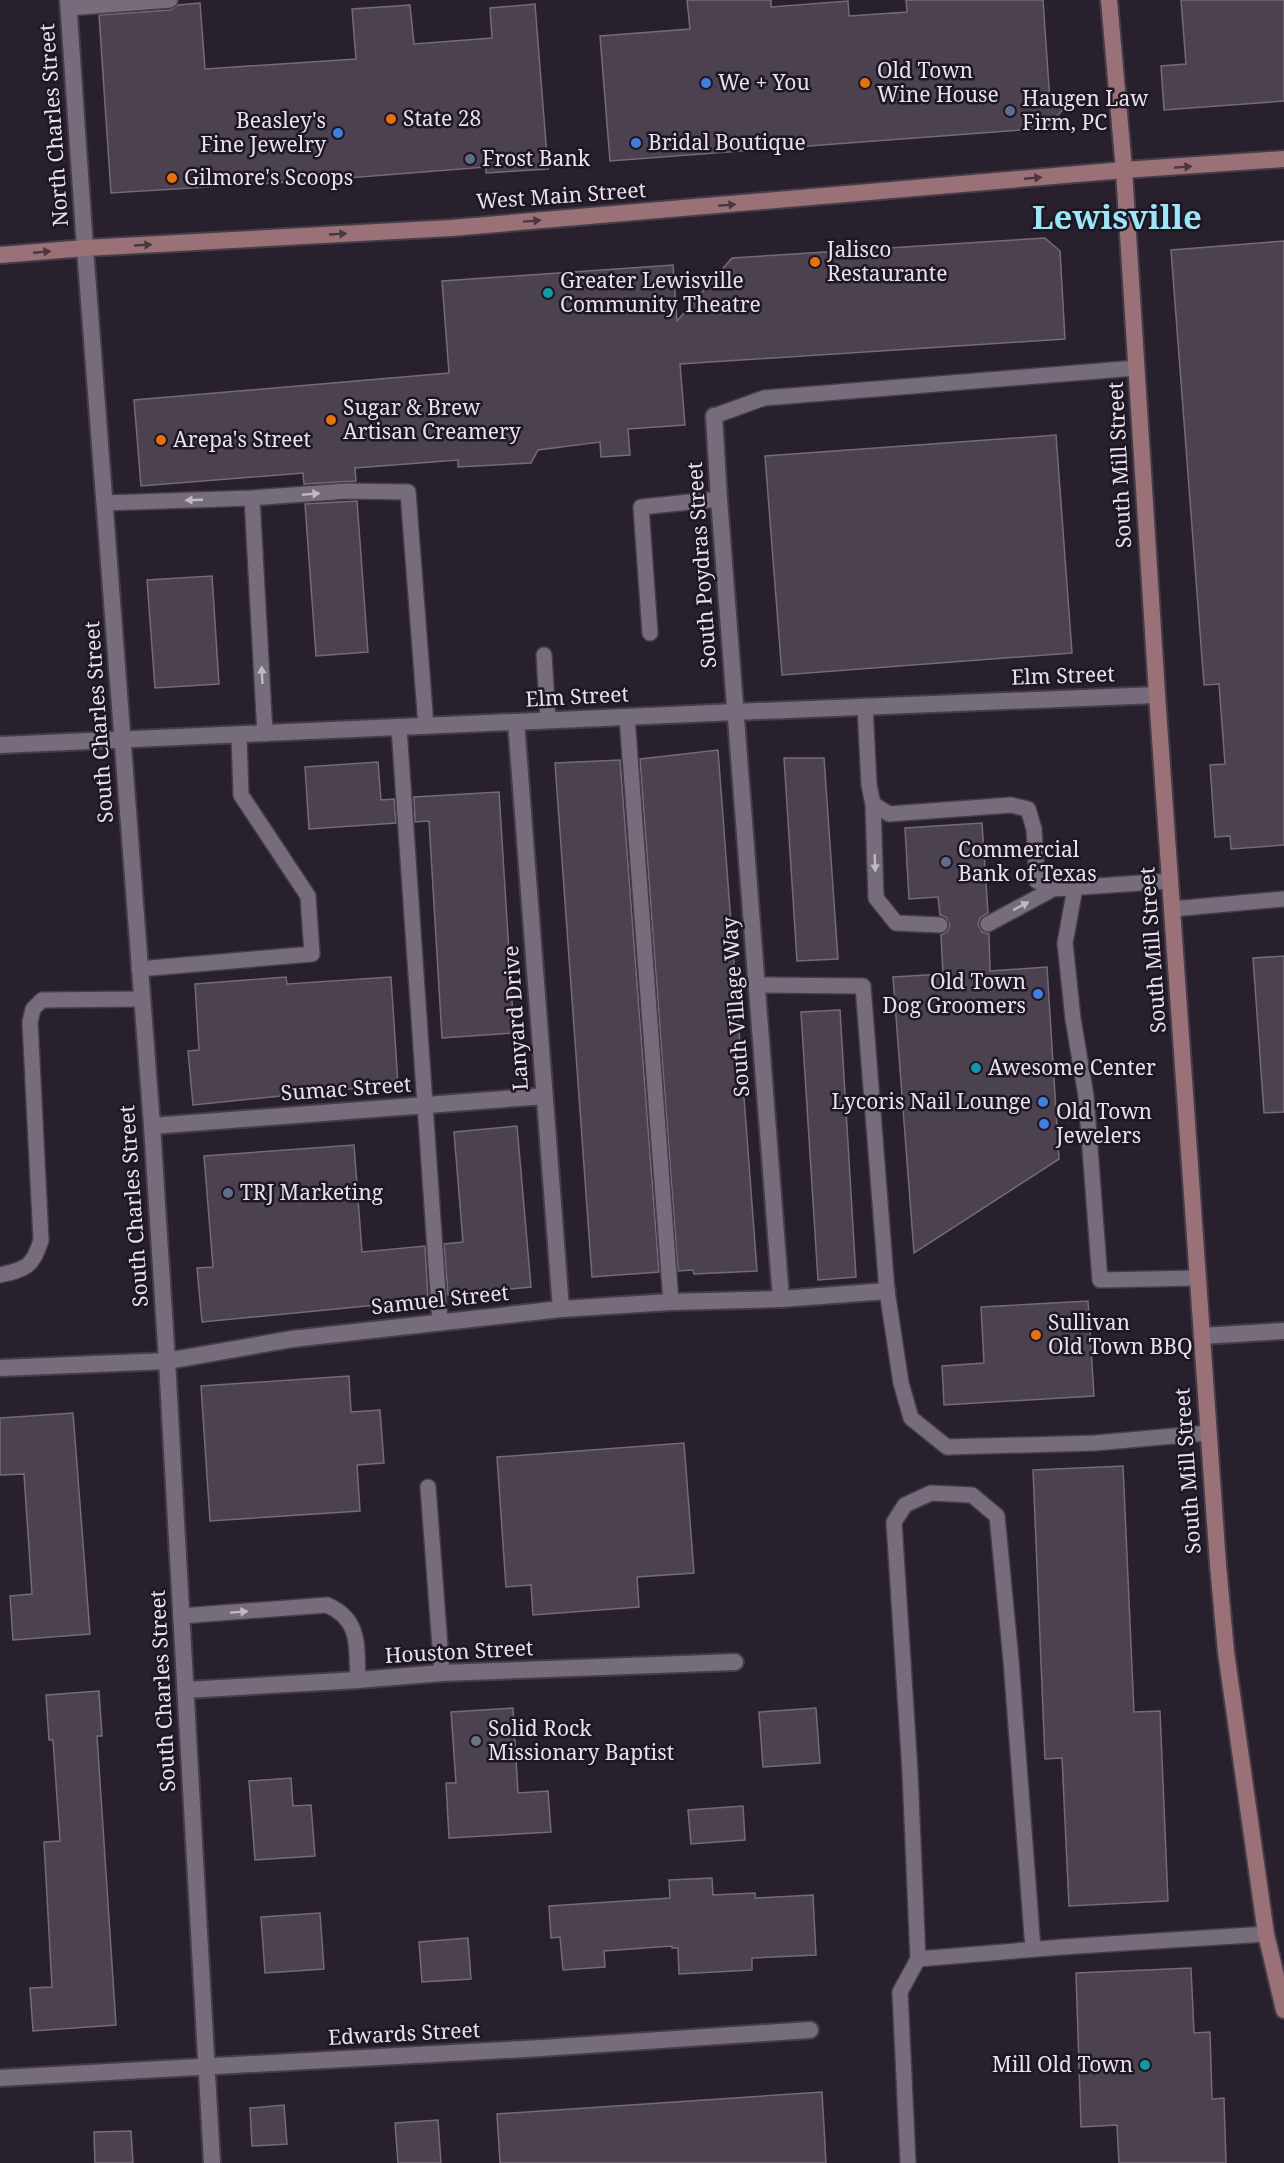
<svg xmlns="http://www.w3.org/2000/svg" width="1284" height="2163" font-family="'Noto Serif',serif">
	<style>
		.building { fill: #4c414f; stroke: #766a78; stroke-width: 1.5 }
		.lines { fill: none; stroke-linecap: round; stroke-linejoin: round }
		.service-casing { stroke: #443d48; stroke-width: 18 }
		.minor-casing { stroke: #443d48; stroke-width: 20 }
		.secondary-casing { stroke: #443d48; stroke-width: 20 }
		.service { stroke: #766c7c; stroke-width: 15 }
		.minor { stroke: #766c7c; stroke-width: 16 }
		.secondary { stroke: #9b7178; stroke-width: 16 }
		.oneway { fill: #4a3641 }
		.oneway2 { fill: #bfb9c4 }
		.shop-dot { fill: #3f7fe0; stroke: #1e1623; stroke-width: 2 }
		.food-dot { fill: #e8710a; stroke: #1e1623; stroke-width: 2 }
		.service-dot { fill: #5c6f8a; stroke: #1e1623; stroke-width: 2 }
		.culture-dot { fill: #0f9aa8; stroke: #1e1623; stroke-width: 2 }
		.worship-dot { fill: #6b7280; stroke: #1e1623; stroke-width: 2 }
		.labels { text-anchor: middle; stroke-width: 5; stroke-linejoin: round; paint-order: stroke }
		.poi-label { font-size: 21px; fill: #e7e2eb; stroke: #1e1623; text-anchor: start }
		.street-label { font-size: 21px; fill: #e7e2eb; stroke: #1e1623 }
		.town-label { font-size: 33px; font-weight: bold; fill: #99e7f8; stroke: #1e1623 }
	</style>
	<rect width="100%" height="100%" fill="#28202c"/>
	<path class="building" d="M687,0H771V7L848,1L849,16L907,12L906,0H1043L1050,102L1071,100L1047,128L610,161L600,36L690,29Z
		M1181,0H1284V101L1164,110L1161,66L1186,64Z
		M200,3L205,69L356,59L352,9L410,5L414,44L492,38L490,8L535,4L548,169L486,173V167L322,180L111,193L99,15L171,10L178,5Z
		M1045,238L1060,251L1065,339L680,364L685,425L628,429L630,455L601,457L600,442L538,450L531,463L458,467V460L355,468L356,481L304,484L303,473L141,486L134,400L449,373L442,281L673,265L677,321L732,258Z
		M1284,241V845L1231,849L1230,836L1215,837L1210,765L1225,764L1219,684L1204,685L1171,250Z
		M1056,435L1072,653L782,675L765,456Z
		M357,501L368,652L316,656L305,504Z
		M212,576L219,684L155,688L147,580Z
		M718,750L757,1271L694,1274L693,1270L678,1271L640,759Z
		M784,758H824L838,959L797,961Z
		M620,760L659,1272L592,1277L555,763Z
		M378,762L381,800L394,799L396,823L309,829L305,767Z
		M499,792L514,1033L442,1038L429,821L415,822L414,797Z
		M982,823L988,913L980,918L978,924L982,932L989,934L990,971L1047,967L1059,1159L914,1253L893,977L943,974L941,935L948,931L950,925L946,917L940,915L938,897L909,899L905,828Z
		M1284,956V1112L1264,1113L1253,958Z
		M286,977L287,984L391,977L398,1084L193,1105L188,1051L199,1050L195,984Z
		M840,1010L856,1277L818,1280L801,1012Z
		M517,1126L531,1287L448,1295L444,1244L463,1242L454,1132Z
		M354,1145L362,1252L425,1246L428,1300L202,1322L197,1268L213,1267L204,1156Z
		M1088,1301L1094,1396L944,1405L942,1366L984,1363L981,1307Z
		M349,1376L351,1412L380,1410L384,1463L357,1465L360,1511L210,1521L201,1386Z
		M73,1413L90,1634L13,1640L10,1596L32,1594L24,1474L0,1475V1418Z
		M684,1443L694,1573L637,1577L639,1607L533,1615L531,1585L506,1587L497,1457Z
		M1123,1466L1134,1712L1160,1711L1168,1901L1069,1906L1062,1758L1045,1759L1033,1470Z
		M99,1691L102,1736H97L116,2025L33,2031L30,1988L52,1987L44,1842L60,1841L53,1740H49L46,1695Z
		M513,1708L518,1793L548,1791L551,1832L449,1838L446,1783H456L451,1712Z
		M816,1708L820,1763L763,1767L759,1712Z
		M291,1778L293,1806L311,1805L315,1856L255,1860L249,1781Z
		M743,1806L745,1840L691,1844L688,1810Z
		M712,1878L713,1895L755,1893V1898L813,1895L816,1955L752,1958V1970L679,1974L678,1948H672V1946L604,1951L605,1967L563,1970L560,1937L551,1938L549,1906L670,1898L669,1880Z
		M320,1913L324,1969L265,1973L261,1917Z
		M468,1938L471,1979L422,1982L419,1942Z
		M1191,1968L1194,2033L1210,2032L1212,2099L1224,2098L1226,2163H1119L1117,2125L1081,2127L1076,1973Z
		M822,2092L826,2163H500L497,2114Z
		M284,2105L287,2144L252,2146L250,2108Z
		M438,2120L441,2163H398L395,2123Z
		M131,2131L133,2163H95L94,2132Z"/>
	<g class="lines">
		<defs>
			<path id="service" d="M69,8L170,0
				M714,416L764,398L1136,368
				M252,498L265,734
				M105,503L252,498L347,491L408,492L426,726
				M650,633L641,507L719,499
				M544,655L548,720
				M865,706L869,785L873,804L889,814L1011,805L1028,809L1034,829L1037,881L1053,889L1170,881
				M627,717L671,1302
				M399,728L440,1322
				M873,804L876,898L896,923L940,925
				M1075,888L1065,943L1073,1019L1086,1096L1100,1280L1198,1278
				M1172,909L1284,899
				M988,924L1053,889
				M139,969L312,954L308,896L241,795L239,735
				M757,985L863,986L887,1291L901,1383L911,1418L947,1447L1095,1443L1208,1433
				M0,1275C26,1269 33,1267 41,1240L30,1022L33,1009L42,1000L142,999
				M428,1487L442,1673
				M181,1616L327,1605C362,1620 356,1648 358,1680
				M918,1959L910,1772L894,1522L905,1505L931,1493L972,1495L997,1516L1011,1660L1033,1949
				M908,2163L900,1992L918,1959L1062,1947L1266,1934"/>
			<path id="minor" d="M68,0L85,248L152,1126L167,1361L212,2163
				M714,416L719,499L781,1299
				M516,722L561,1309
				M0,745L735,712L1157,695
				M152,1126L544,1096
				M1202,1336L1284,1331
				M0,1368L167,1361L292,1339L561,1309L671,1302L781,1299L887,1291
				M185,1690L358,1680L442,1673L735,1662
				M0,2078L542,2048L810,2030"/>
			<path id="secondary" d="M1109,0L1124,170L1157,695L1218,1565L1226,1652L1266,1934L1284,2010
				M0,255L85,248L451,228L1124,170L1284,159"/>
		</defs>
		<use href="#service" class="service-casing"/>
		<use href="#minor" class="minor-casing"/>
		<use href="#secondary" class="secondary-casing"/>
		<use href="#service" class="service"/>
		<use href="#minor" class="minor"/>
		<use href="#secondary" class="secondary"/>
	</g>
	<defs><path id="oneway-solid" d="M-6-.8H1V-3.2L6.5 0L1 3.2V.8H-6Z" transform="scale(1.5)"/></defs>
	<g class="oneway">
		<use href="#oneway-solid" transform="translate(1183 167) rotate(-4)"/>
		<use href="#oneway-solid" transform="translate(1033 178) rotate(-5)"/>
		<use href="#oneway-solid" transform="translate(727 205) rotate(-5)"/>
		<use href="#oneway-solid" transform="translate(532 221) rotate(-4)"/>
		<use href="#oneway-solid" transform="translate(338 234) rotate(-3)"/>
		<use href="#oneway-solid" transform="translate(143 245) rotate(-3)"/>
		<use href="#oneway-solid" transform="translate(42 252) rotate(-5)"/>
	</g>
	<g class="oneway2">
		<use href="#oneway-solid" transform="translate(311 494) rotate(-5)"/>
		<use href="#oneway-solid" transform="translate(194 500) rotate(178)"/>
		<use href="#oneway-solid" transform="translate(262 675) rotate(-93)"/>
		<use href="#oneway-solid" transform="translate(875 863) rotate(88)"/>
		<use href="#oneway-solid" transform="translate(1021 906) rotate(-28)"/>
		<use href="#oneway-solid" transform="translate(239 1612) rotate(-4)"/>
	</g>
	<g class="shop-dot">
		<circle cx="706" cy="83" r="6"/>
		<circle cx="338" cy="133" r="6"/>
		<circle cx="636" cy="143" r="6"/>
		<circle cx="1038" cy="994" r="6"/>
		<circle cx="1043" cy="1102" r="6"/>
		<circle cx="1044" cy="1124" r="6"/>
	</g>
	<g class="food-dot">
		<circle cx="865" cy="83" r="6"/>
		<circle cx="391" cy="119" r="6"/>
		<circle cx="172" cy="178" r="6"/>
		<circle cx="815" cy="262" r="6"/>
		<circle cx="331" cy="420" r="6"/>
		<circle cx="161" cy="440" r="6"/>
		<circle cx="1036" cy="1335" r="6"/>
	</g>
	<g class="service-dot">
		<circle cx="1010" cy="111" r="6"/>
		<circle cx="470" cy="159" r="6"/>
		<circle cx="946" cy="862" r="6"/>
		<circle cx="228" cy="1193" r="6"/>
	</g>
	<g class="culture-dot">
		<circle cx="548" cy="293" r="6"/>
		<circle cx="976" cy="1068" r="6"/>
		<circle cx="1145" cy="2065" r="6"/>
	</g>
	<circle class="worship-dot" cx="476" cy="1741" r="6"/>
	<g class="labels">
		<g class="poi-label">
			<text x="877" y="78">Old Town<tspan x="877" dy="24">Wine House</tspan></text>
			<text x="718" y="90">We + You</text>
			<text x="1022" y="106">Haugen Law<tspan x="1022" dy="24">Firm, PC</tspan></text>
			<text x="403" y="126">State 28</text>
			<text x="326" y="128" text-anchor="end">Beasley's<tspan x="326" dy="24">Fine Jewelry</tspan></text>
			<text x="648" y="150">Bridal Boutique</text>
			<text x="482" y="166">Frost Bank</text>
			<text x="184" y="185">Gilmore's Scoops</text>
			<text x="827" y="257">Jalisco<tspan x="827" dy="24">Restaurante</tspan></text>
			<text x="560" y="288">Greater Lewisville<tspan x="560" dy="24">Community Theatre</tspan></text>
			<text x="343" y="415">Sugar &amp; Brew<tspan x="343" dy="24">Artisan Creamery</tspan></text>
			<text x="173" y="447">Arepa's Street</text>
			<text x="958" y="857">Commercial<tspan x="958" dy="24">Bank of Texas</tspan></text>
			<text x="1026" y="989" text-anchor="end">Old Town<tspan x="1026" dy="24">Dog Groomers</tspan></text>
			<text x="988" y="1075">Awesome Center</text>
			<text x="1031" y="1109" text-anchor="end">Lycoris Nail Lounge</text>
			<text x="1056" y="1119">Old Town<tspan x="1056" dy="24">Jewelers</tspan></text>
			<text x="240" y="1200">TRJ Marketing</text>
			<text x="1048" y="1330">Sullivan<tspan x="1048" dy="24">Old Town BBQ</tspan></text>
			<text x="488" y="1736">Solid Rock<tspan x="488" dy="24">Missionary Baptist</tspan></text>
			<text x="1133" y="2072" text-anchor="end">Mill Old Town</text>
		</g>
		<g class="street-label">
			<text transform="translate(54 125) rotate(-94)" y="7">North Charles Street</text>
			<text transform="translate(561 196) rotate(-4)" y="7">West Main Street</text>
			<text transform="translate(1120 465) rotate(-93)" y="7">South Mill Street</text>
			<text transform="translate(702 565) rotate(-94)" y="7">South Poydras Street</text>
			<text transform="translate(1063 676) rotate(-2)" y="7">Elm Street</text>
			<text transform="translate(577 697) rotate(-3)" y="7">Elm Street</text>
			<text transform="translate(99 722) rotate(-94)" y="7">South Charles Street</text>
			<text transform="translate(1153 950) rotate(-94)" y="7">South Mill Street</text>
			<text transform="translate(736 1007) rotate(-94)" y="7">South Village Way</text>
			<text transform="translate(516 1018) rotate(-94)" y="7">Lanyard Drive</text>
			<text transform="translate(346 1089) rotate(-4)" y="7">Sumac Street</text>
			<text transform="translate(134 1206) rotate(-94)" y="7">South Charles Street</text>
			<text transform="translate(440 1300) rotate(-6)" y="7">Samuel Street</text>
			<text transform="translate(1188 1471) rotate(-94)" y="7">South Mill Street</text>
			<text transform="translate(459 1652) rotate(-3)" y="7">Houston Street</text>
			<text transform="translate(163 1691) rotate(-93)" y="7">South Charles Street</text>
			<text transform="translate(404 2034) rotate(-3)" y="7">Edwards Street</text>
		</g>
		<g class="town-label">
			<text x="1117" y="229">Lewisville</text>
		</g>
	</g>
</svg>
